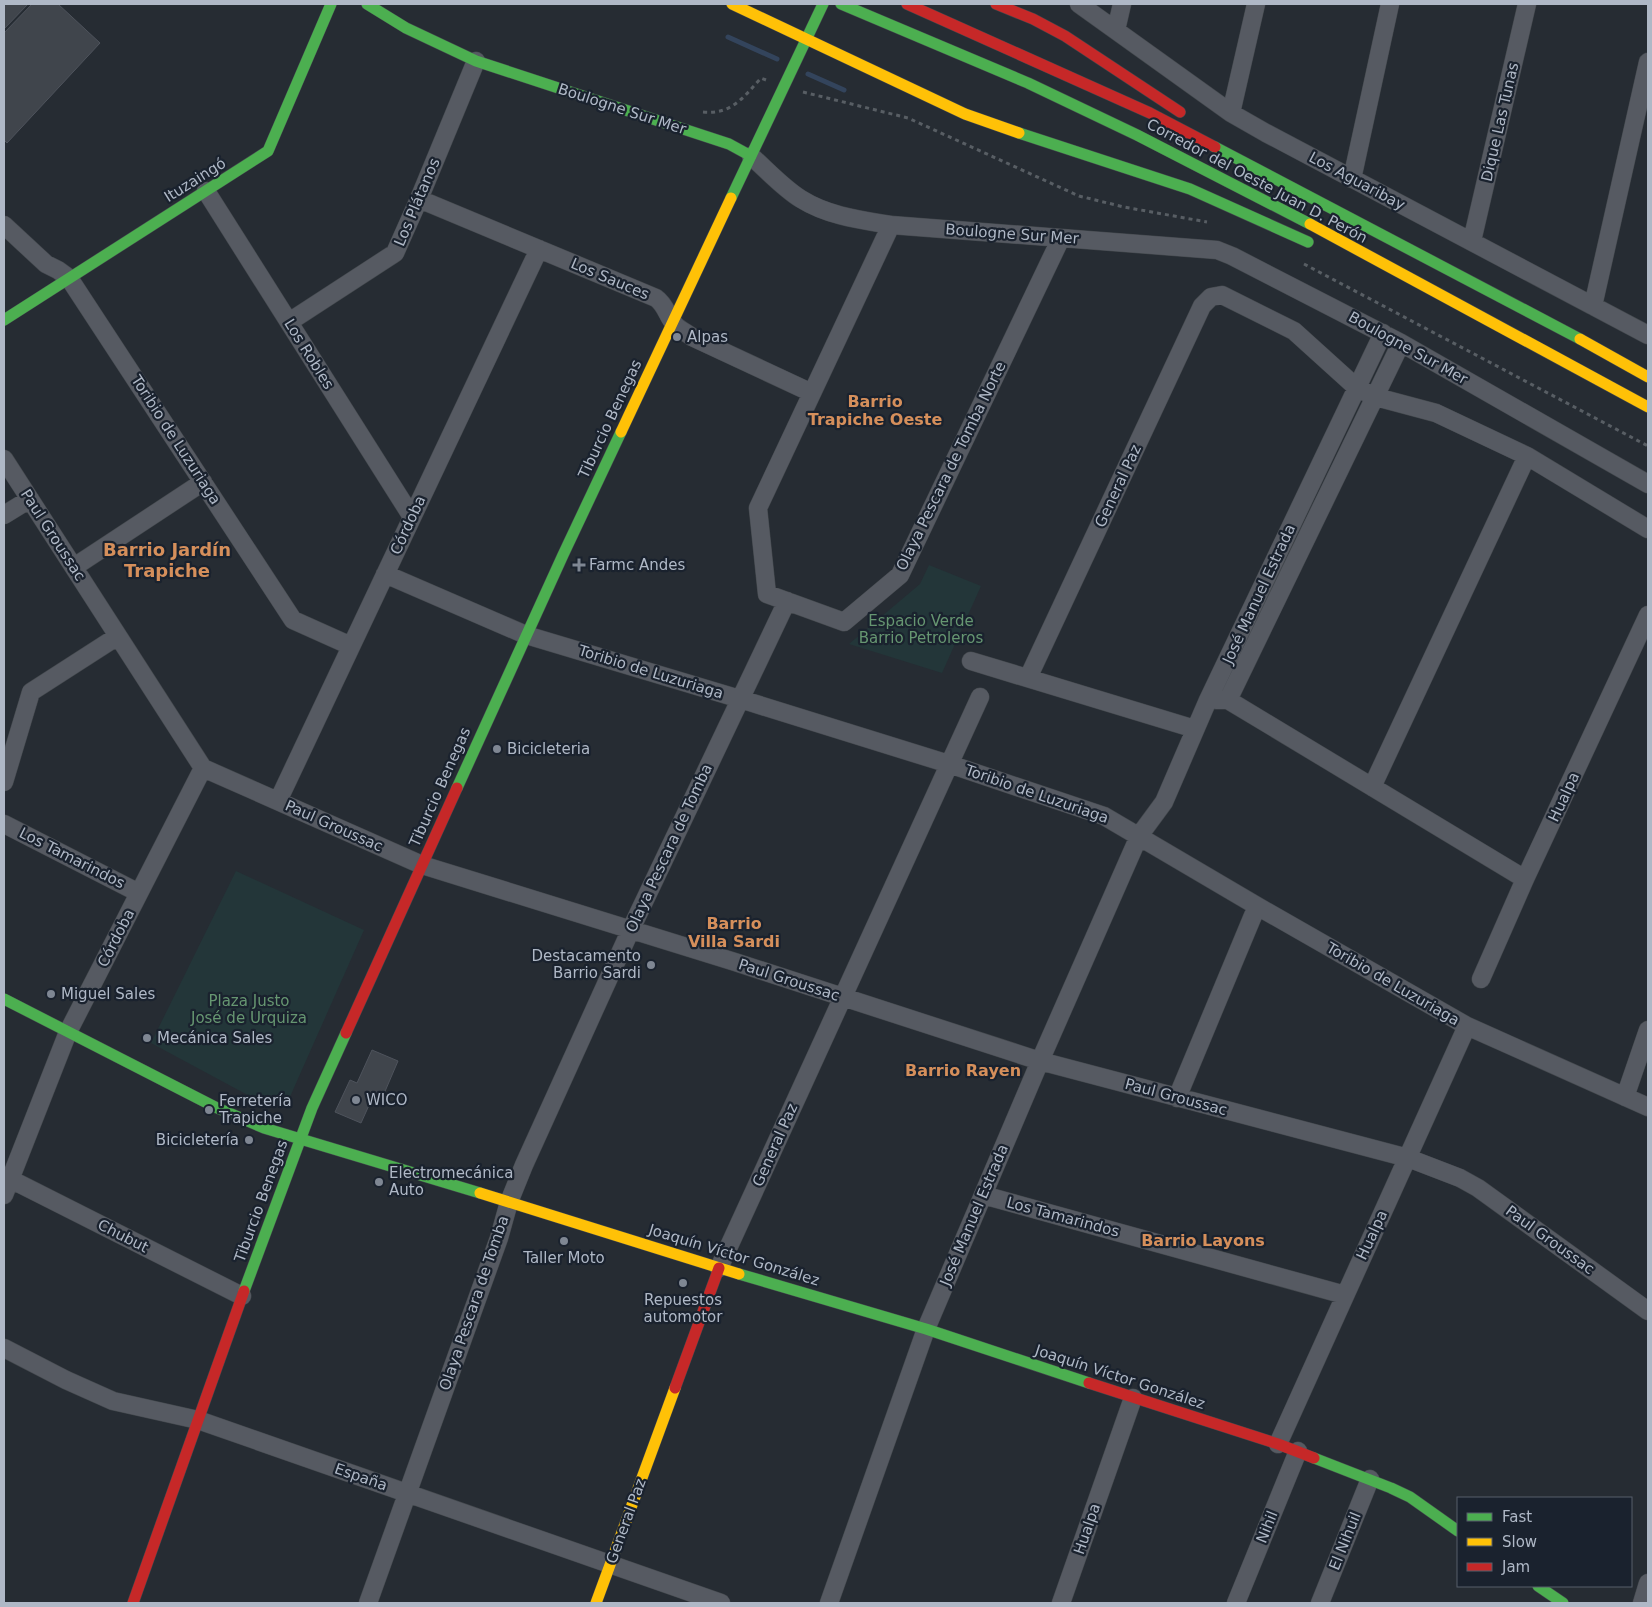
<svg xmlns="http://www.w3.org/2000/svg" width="1652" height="1607" font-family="'DejaVu Sans',sans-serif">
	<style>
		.green { fill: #233639 }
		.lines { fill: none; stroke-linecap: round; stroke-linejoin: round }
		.stream { stroke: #33445c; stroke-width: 5 }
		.building { fill: #40454c; stroke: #4e535c }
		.street-casing { stroke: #42474c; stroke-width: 19 }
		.fast-casing { stroke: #42474c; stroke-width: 12 }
		.slow-casing { stroke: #42474c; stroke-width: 12 }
		.jam-casing { stroke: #42474c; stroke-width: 12 }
		.path { stroke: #585e64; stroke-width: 3; stroke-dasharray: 4 4; stroke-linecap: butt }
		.street { stroke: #565a62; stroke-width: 18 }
		.fast { stroke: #4caf50; stroke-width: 11 }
		.slow { stroke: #ffc107; stroke-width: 11 }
		.jam { stroke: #c62828; stroke-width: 11 }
		.poi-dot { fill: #7f8793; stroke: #1a222e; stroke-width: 2 }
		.labels { text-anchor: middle; stroke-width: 4.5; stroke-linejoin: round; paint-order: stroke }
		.street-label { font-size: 15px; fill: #afb8c6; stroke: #1a222e }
		.poi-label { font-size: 15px; fill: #afb8c6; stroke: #1a222e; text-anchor: start }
		.park-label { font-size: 15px; fill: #669671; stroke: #1a222e }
		.neighbourhood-label { font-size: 16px; font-weight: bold; fill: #d58f5b; stroke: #1a222e }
		.quarter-label { font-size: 18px; font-weight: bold; fill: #d58f5b; stroke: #1a222e }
	</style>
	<rect width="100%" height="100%" fill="#262c33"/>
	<path class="green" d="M929,565L981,586L942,673L849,644L920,584Z
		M236,871L364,930L289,1099C277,1108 272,1106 259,1101L151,1043Z"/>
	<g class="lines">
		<path class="stream" d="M728,37L777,59
			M808,74L844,90"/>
	</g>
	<path class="building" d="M4,4H28L4,29Z
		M32,4H58L100,43L7,143L4,140V33Z
		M372,1050L398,1061L383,1096L375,1092L361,1123L335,1112L350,1080L357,1083Z"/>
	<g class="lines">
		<defs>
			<path id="street" d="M1079,4L1231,113L1266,133L1648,335
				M1116,30L1122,4
				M1231,113L1256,4
				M751,156C767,170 783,188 801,199C828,216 861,220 891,225L1217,250L1232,256L1401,343L1648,484
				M1352,179L1390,4
				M206,191L412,517
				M419,199L656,298C666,305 667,316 675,325C680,330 687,333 692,337L812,393
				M4,225L46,264L58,270L69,278L293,620L351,646
				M891,225L758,508L767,594L844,622L900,575L1061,238
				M1472,241L1527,4
				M1593,306L1648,62
				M289,322L395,253L419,199L476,61
				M4,459L203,768L422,865L735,962L1040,1061L1408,1158L1460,1178L1478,1188L1648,1311
				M4,515L30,499
				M74,567L203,482
				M385,574L526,635L740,699L949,764L1104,816L1257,906L1467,1026L1648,1107
				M971,661L1195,729
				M1028,678L1202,306L1211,297L1222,295L1294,331L1357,388L1376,397L1436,413L1527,456L1648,529
				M1216,700H1228L1525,879
				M1228,700L1401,343
				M4,782L31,692L118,636
				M1372,787L1527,456
				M278,801L539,249
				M4,824L139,893
				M1481,979L1525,879L1648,615
				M1625,1097L1648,1030
				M1177,1098L1257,906
				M4,1176L242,1296
				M4,1195L68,1032L203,768
				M983,1195L1345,1295
				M719,1268L980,697
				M4,1348L66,1380L113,1401L198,1420L721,1603
				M1278,1444L1467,1026
				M368,1603L499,1238L509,1202L524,1165L631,929L787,601
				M829,1603L926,1329L1040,1061L1139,836L1164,802L1208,700L1383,333
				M1061,1603L1133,1398
				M1236,1603L1298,1451
				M1320,1603L1370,1479
				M1642,1603L1648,1583"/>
			<path id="fast" d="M367,4L406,28L476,61L729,144L751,156
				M841,4L1028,83L1137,135L1310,224
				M1019,133L1190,189L1308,242
				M1215,147L1580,339
				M731,198L823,4
				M4,320L268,151L331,4
				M457,788L563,555L621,432
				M4,999L215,1107L264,1128L480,1193
				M739,1274L926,1329L1089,1383
				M244,1291L312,1108L346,1033
				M1314,1458L1391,1488L1410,1497L1458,1531
				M1538,1586L1563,1603"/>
			<path id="slow" d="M732,4L965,114L1019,133
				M1310,224L1648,407
				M1580,339L1648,377
				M621,432L731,198
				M480,1193L739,1274
				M596,1603L675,1388"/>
			<path id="jam" d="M907,4L1150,113L1215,147
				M996,4L1033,19L1065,36L1180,112
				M346,1033L457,788
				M1089,1383L1278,1444L1314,1458
				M675,1388L719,1268
				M133,1603L244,1291"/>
		</defs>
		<use href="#street" class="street-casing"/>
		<use href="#fast" class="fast-casing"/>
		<use href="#slow" class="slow-casing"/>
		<use href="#jam" class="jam-casing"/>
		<path class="path" d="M803,92L908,118L1079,196L1124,207L1207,222
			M703,112C731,115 744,97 761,78L766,80
			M1304,264L1648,446"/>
		<use href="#street" class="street"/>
		<use href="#fast" class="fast"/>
		<use href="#slow" class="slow"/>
		<use href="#jam" class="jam"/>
	</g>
	<g class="poi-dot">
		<circle cx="677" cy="337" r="5"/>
		<path d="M576.5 557.5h5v5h5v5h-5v5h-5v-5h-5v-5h5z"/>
		<circle cx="497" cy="749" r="5"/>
		<circle cx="651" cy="965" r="5"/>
		<circle cx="51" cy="994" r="5"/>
		<circle cx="147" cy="1038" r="5"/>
		<circle cx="356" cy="1100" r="5"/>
		<circle cx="209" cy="1110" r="5"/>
		<circle cx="249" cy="1140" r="5"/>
		<circle cx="379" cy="1182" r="5"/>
		<circle cx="564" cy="1241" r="5"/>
		<circle cx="683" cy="1283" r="5"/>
	</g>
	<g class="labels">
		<g class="street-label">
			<text transform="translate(622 109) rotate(18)" y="5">Boulogne Sur Mer</text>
			<text transform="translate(1500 122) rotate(-77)" y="5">Dique Las Tunas</text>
			<text transform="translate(195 180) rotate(-32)" y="5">Ituzaingó</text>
			<text transform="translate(1257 181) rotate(28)" y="5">Corredor del Oeste Juan D. Perón</text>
			<text transform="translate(1357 181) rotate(28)" y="5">Los Aguaribay</text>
			<text transform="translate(417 202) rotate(-67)" y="5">Los Plátanos</text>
			<text transform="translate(1012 234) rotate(4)" y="5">Boulogne Sur Mer</text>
			<text transform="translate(610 279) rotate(23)" y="5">Los Sauces</text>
			<text transform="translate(1408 348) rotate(29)" y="5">Boulogne Sur Mer</text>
			<text transform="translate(309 354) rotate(58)" y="5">Los Robles</text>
			<text transform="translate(610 419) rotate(-65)" y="5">Tiburcio Benegas</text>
			<text transform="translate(176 440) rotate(57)" y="5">Toribio de Luzuriaga</text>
			<text transform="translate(951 466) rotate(-64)" y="5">Olaya Pescara de Tomba Norte</text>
			<text transform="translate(1118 486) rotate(-65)" y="5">General Paz</text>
			<text transform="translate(408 525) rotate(-65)" y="5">Córdoba</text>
			<text transform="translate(53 535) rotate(57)" y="5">Paul Groussac</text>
			<text transform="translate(1259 594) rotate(-65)" y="5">José Manuel Estrada</text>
			<text transform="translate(651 672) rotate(17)" y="5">Toribio de Luzuriaga</text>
			<text transform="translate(440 787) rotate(-66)" y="5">Tiburcio Benegas</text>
			<text transform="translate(1037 794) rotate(19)" y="5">Toribio de Luzuriaga</text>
			<text transform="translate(1564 797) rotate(-65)" y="5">Hualpa</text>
			<text transform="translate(334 826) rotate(24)" y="5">Paul Groussac</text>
			<text transform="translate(669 848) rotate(-65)" y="5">Olaya Pescara de Tomba</text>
			<text transform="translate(72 858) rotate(27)" y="5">Los Tamarindos</text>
			<text transform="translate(116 938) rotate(-63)" y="5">Córdoba</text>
			<text transform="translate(789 980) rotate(18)" y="5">Paul Groussac</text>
			<text transform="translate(1393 984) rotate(30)" y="5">Toribio de Luzuriaga</text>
			<text transform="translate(1176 1097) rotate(15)" y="5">Paul Groussac</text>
			<text transform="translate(775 1145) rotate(-66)" y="5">General Paz</text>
			<text transform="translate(261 1201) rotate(-70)" y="5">Tiburcio Benegas</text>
			<text transform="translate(974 1215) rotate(-67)" y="5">José Manuel Estrada</text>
			<text transform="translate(1063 1217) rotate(15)" y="5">Los Tamarindos</text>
			<text transform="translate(1372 1235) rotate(-65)" y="5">Hualpa</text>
			<text transform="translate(123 1236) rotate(27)" y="5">Chubut</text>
			<text transform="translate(1550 1240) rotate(36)" y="5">Paul Groussac</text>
			<text transform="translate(734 1255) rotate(17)" y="5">Joaquín Víctor González</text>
			<text transform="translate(474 1303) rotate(-71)" y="5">Olaya Pescara de Tomba</text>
			<text transform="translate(1120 1377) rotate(18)" y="5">Joaquín Víctor González</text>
			<text transform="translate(361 1477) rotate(19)" y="5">España</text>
			<text transform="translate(626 1521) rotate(-70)" y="5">General Paz</text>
			<text transform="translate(1267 1527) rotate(-68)" y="5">Nihil</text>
			<text transform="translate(1087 1529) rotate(-71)" y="5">Hualpa</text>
			<text transform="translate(1345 1541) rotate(-68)" y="5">El Nihuil</text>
		</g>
		<g class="poi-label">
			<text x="687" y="342">Alpas</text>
			<text x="589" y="570">Farmc Andes</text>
			<text x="507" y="754">Bicicleteria</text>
			<text x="641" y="961" text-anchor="end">Destacamento<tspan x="641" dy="17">Barrio Sardi</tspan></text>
			<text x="61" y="999">Miguel Sales</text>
			<text x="157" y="1043">Mecánica Sales</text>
			<text x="366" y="1105">WICO</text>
			<text x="219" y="1106">Ferretería<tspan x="219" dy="17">Trapiche</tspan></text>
			<text x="239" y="1145" text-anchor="end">Bicicletería</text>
			<text x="389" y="1178">Electromecánica<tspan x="389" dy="17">Auto</tspan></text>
			<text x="564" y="1263" text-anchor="middle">Taller Moto</text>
			<text x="683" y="1305" text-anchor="middle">Repuestos<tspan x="683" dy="17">automotor</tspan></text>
		</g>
		<g class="park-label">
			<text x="921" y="626">Espacio Verde<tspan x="921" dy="17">Barrio Petroleros</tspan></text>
			<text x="249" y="1006">Plaza Justo<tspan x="249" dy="17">José de Urquiza</tspan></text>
		</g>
		<g class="neighbourhood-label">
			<text x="875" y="407">Barrio<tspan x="875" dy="18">Trapiche Oeste</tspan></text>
			<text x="734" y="929">Barrio<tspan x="734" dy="18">Villa Sardi</tspan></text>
			<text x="963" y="1076">Barrio Rayen</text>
			<text x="1203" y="1246">Barrio Layons</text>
		</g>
		<g class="quarter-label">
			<text x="167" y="556">Barrio Jardín<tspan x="167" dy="21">Trapiche</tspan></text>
		</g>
	</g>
	<rect width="1652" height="1607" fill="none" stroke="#afb8c6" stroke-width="10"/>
	<rect x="1457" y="1497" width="175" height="90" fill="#1a222e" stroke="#565e6b"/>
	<rect x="1467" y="1513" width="25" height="8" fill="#4caf50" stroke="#565e6b"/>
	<text x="1502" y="1522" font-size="15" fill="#afb8c6">Fast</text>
	<rect x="1467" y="1538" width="25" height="8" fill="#ffc107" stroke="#565e6b"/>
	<text x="1502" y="1547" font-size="15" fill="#afb8c6">Slow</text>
	<rect x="1467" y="1563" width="25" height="8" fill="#c62828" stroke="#565e6b"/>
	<text x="1502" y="1572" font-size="15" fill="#afb8c6">Jam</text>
</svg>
